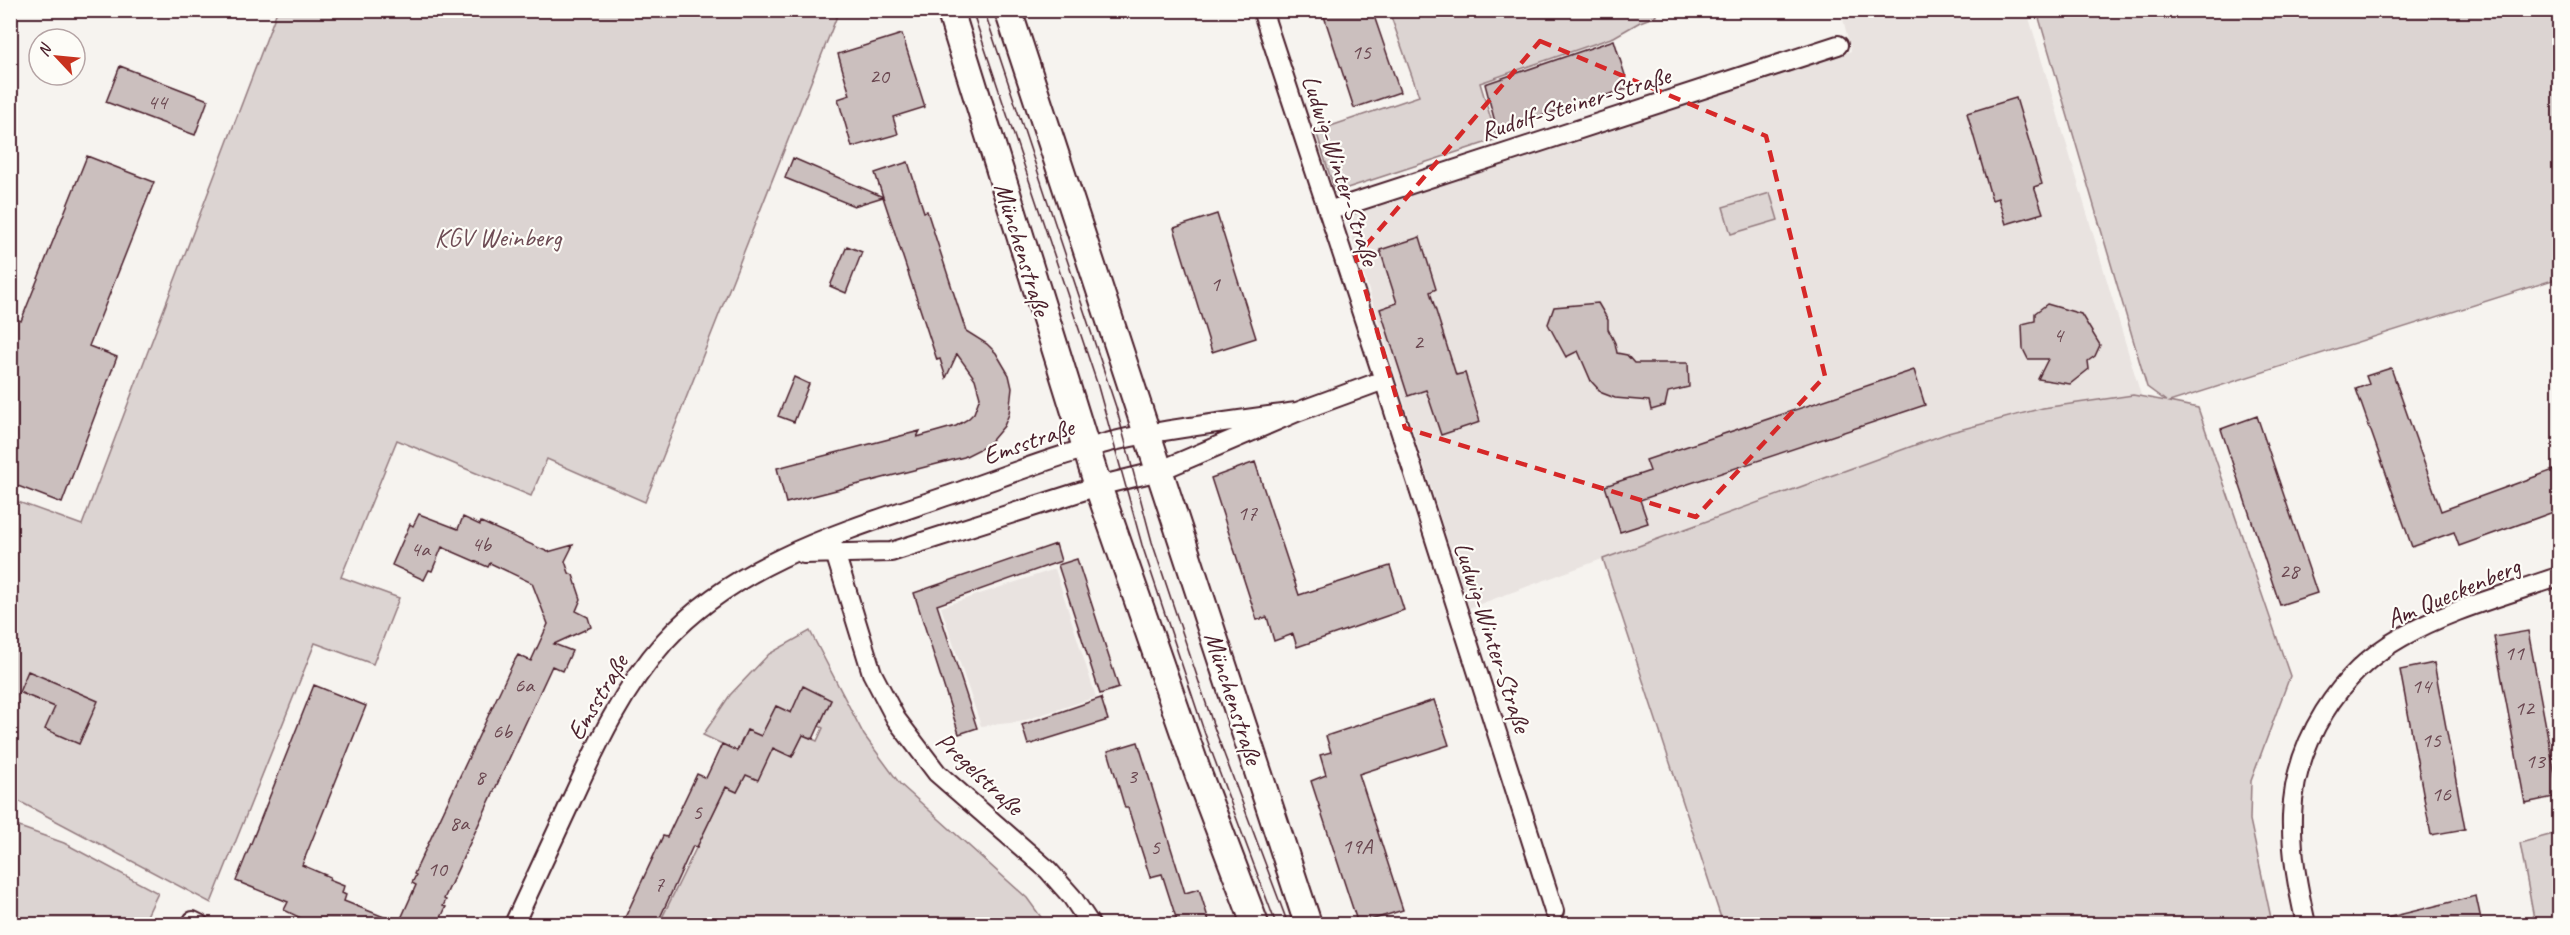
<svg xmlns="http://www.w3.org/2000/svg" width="2570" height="935" font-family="Caveat,sans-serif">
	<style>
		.built { fill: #e9e3e0 }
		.green { fill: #dcd4d2; stroke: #937a7e; stroke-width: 1.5 }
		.building { fill: #cbbfbe; stroke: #4a1f2b; stroke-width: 1.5 }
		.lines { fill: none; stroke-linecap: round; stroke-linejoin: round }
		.minor-casing { stroke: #4a1f2b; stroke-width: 22 }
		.secondary-casing { stroke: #4a1f2b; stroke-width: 30 }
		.minor { stroke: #fdfcf7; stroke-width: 18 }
		.secondary { stroke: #fdfcf7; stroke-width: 26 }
		.tram { stroke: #4a1f2b; stroke-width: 1.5 }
		.marked { fill: none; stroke: #d62828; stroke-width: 4.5; stroke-dasharray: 12 8; stroke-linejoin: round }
		.labels { text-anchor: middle; stroke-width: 4.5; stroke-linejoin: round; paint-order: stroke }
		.number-label { font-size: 22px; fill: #6a4750 }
		.street-label { font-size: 26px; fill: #4a1f2b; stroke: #fdfcf7 }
		.park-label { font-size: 26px; fill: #6e4c55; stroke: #fdfcf7 }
	</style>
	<rect width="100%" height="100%" fill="#f6f3ef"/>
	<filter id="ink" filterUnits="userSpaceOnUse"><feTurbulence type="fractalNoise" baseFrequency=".0167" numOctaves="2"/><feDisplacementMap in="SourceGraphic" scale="12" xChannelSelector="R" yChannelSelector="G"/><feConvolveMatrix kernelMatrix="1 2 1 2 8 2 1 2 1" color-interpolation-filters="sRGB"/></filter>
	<g filter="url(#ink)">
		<path class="built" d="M1841,11H2027L2143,402L1948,432L1469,608L1345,215L1851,51Z
			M1055,569L1096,697L1019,722L981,726L941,607Z"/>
		<path class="green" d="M277,11H839L645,502L547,459L531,496L397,440L341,577L399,598L373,664L315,643L211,903L11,797L10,499L82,525Z
			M1389,11L1655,10L1656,16L1640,22L1614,37L1480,83L1497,139L1335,192L1316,131L1419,96Z
			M2037,11H2559V278L2169,402L2198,408L2290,676L2251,781L2250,820L2271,918L2247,924H1723L1603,559L1948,433L2043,408L2133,395L2166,401L2147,387Z
			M1770,193L1778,220L1731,234L1723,207Z
			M810,631L864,735L900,784L1027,898L1046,924H659L726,787L737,792L746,775L773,748L792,757L803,735L817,741L823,728L819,726L831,700L804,687L791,713L776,706L761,736L747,730L737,751L703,735L730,695L769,654Z
			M11,824L64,843L158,893L143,924H11Z
			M2557,833L2560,844L2559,924H2535L2520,843Z"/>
		<path class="building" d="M1322,10H1372L1400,92L1354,108Z
			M902,34L925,107L893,117L898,134L852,147L838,99L850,95L838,54Z
			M1614,40L1629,88L1497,130L1485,84Z
			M120,66L208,100L195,135L106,102Z
			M2016,98L2042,184L2034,187L2043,213L2006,224L1998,198L1992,200L1967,113Z
			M87,156L154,182L89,346L117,357L62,503L10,483V316L21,321Z
			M793,158L883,197L875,173L908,162L924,212L927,211L966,331L987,344L996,353L1009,375L1012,388L1009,414L1004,426L988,445L964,457L786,503L777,468L920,431L917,437L956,426L968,419L974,413L980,397L975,379L957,354L946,378L940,359L937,360L883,197L854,206L785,178Z
			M1217,214L1256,338L1212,352L1174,228Z
			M1420,237L1436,289L1430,292L1456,375L1465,373L1480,422L1441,435L1426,390L1408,396L1380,309L1397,303L1380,250Z
			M847,246L862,252L846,293L830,286Z
			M1598,303L1608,320V329L1615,343L1617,353L1627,355L1634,363H1688L1689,387L1668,392L1665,406L1651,410L1649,401L1615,398L1602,393L1591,381L1578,351L1566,357L1548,324L1554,307Z
			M2047,304L2081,314L2100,345L2095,356L2088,361L2089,369L2070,384L2038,379L2048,359H2028L2023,349L2022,324L2035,321V313Z
			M2391,368L2441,511L2559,468V510L2459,546L2454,532L2412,547L2356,389L2369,384L2366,376Z
			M1914,370L1925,405L1640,500L1648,523L1620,532L1605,486L1650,471L1646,460Z
			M794,377L809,384L794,422L778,416Z
			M2257,416L2317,593L2280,605L2221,429Z
			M1255,462L1299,595L1390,566L1404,610L1297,647L1293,634L1274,641L1267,617L1257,620L1211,478Z
			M419,514L458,529L463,517L480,525L481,522L548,552L573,545L565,561L569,573L573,575L581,599L576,611L588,617L591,627L554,644L572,651L563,671L552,666L444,899L446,900L443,906L446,907L438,924H313L284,910L288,902L236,881L314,685L366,706L302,865L330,877L329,880L344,886L342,893L346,895L344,901L399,923L416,885L412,883L416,875L414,874L513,663L518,655L531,661L548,624L532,583L490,563L488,567L442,547L432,571L429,570L424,580L392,565L410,524L413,526Z
			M1056,544L1061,561L937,605L977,728L959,734L914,593Z
			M1077,559L1119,688L1100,694L1058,565Z
			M2528,631L2559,796L2525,803L2494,637Z
			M2434,663L2465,829L2431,835L2400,670Z
			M28,671L98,701L79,744L45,729L55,707L19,692Z
			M803,686L831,700L813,739L803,735L792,757L773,748L758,780L746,775L737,792L726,787L697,847L693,846L657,924H622L663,836L667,837L697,774L706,778L722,744L737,751L747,730L761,736L776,706L791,713Z
			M1101,698L1108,720L1028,745L1022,725Z
			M1434,700L1449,745L1359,774L1403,910L1358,924L1311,781L1326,775L1320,755L1331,752L1326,736Z
			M1138,742L1185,893L1199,889L1210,924H1178L1162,874L1150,877L1128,808H1125L1108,751Z
			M2476,896L2482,924H2387L2386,918Z"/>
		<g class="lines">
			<defs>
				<path id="minor" d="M1262,10L1384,380L1554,911
					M1328,211L1838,45
					M832,543L872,673L896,719L937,773L1048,870L1072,897L1090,924
					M803,554L891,552L1098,486L1159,471L1297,412L1384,380
					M193,921L199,924
					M514,924C533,883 552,842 571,801C597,744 623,688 665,641C740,557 862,526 964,490C1024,469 1084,445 1147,434C1197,425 1247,419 1297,412
					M2306,924C2298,889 2291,853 2292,816C2294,743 2339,672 2402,637C2450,609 2507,595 2560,576"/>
				<path id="secondary" d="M950,10L1098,486L1199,776L1255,924
					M1008,10L1308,924"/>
			</defs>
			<use href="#minor" class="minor-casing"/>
			<use href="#secondary" class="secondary-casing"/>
			<use href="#minor" class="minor"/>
			<use href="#secondary" class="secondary"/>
			<path class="tram" d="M972,10L1097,383L1142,545L1205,734L1276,924
				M984,10L1116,407L1152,542L1215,730L1288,924"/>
		</g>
	</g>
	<path class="marked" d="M1540,41L1766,136L1825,376L1696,517L1405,428L1356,257Z"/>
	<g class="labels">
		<g class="number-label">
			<text x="1361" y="59">15</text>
			<text x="879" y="83">20</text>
			<text x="157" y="109">44</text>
			<text x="1215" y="291">1</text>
			<text x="2058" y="342">4</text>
			<text x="1418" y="349">2</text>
			<text x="1247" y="520">17</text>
			<text x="481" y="551">4b</text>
			<text x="420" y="556">4a</text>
			<text x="2289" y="578">28</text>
			<text x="2514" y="660">11</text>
			<text x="524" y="692">6a</text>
			<text x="2421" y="693">14</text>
			<text x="2524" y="715">12</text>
			<text x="502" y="738">6b</text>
			<text x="2431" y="747">15</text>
			<text x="2535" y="768">13</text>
			<text x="1132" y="783">3</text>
			<text x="480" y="784">8</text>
			<text x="2441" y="801">16</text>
			<text x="697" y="819">5</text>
			<text x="459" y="830">8a</text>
			<text x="1357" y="853">19A</text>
			<text x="1155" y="854">5</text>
			<text x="437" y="876">10</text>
			<text x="659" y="891">7</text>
		</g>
		<g class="street-label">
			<text transform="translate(1575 103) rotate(-17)" y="9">Rudolf-Steiner-Straße</text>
			<text transform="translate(1341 170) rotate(72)" y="9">Ludwig-Winter-Straße</text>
			<text transform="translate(1023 249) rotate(73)" y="9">Münchenstraße</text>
			<text transform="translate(1028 441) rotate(-19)" y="9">Emsstraße</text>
			<text transform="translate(2453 592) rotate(-23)" y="9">Am Queckenberg</text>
			<text transform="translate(1493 637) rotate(72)" y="9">Ludwig-Winter-Straße</text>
			<text transform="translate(597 697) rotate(-59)" y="9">Emsstraße</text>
			<text transform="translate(1234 698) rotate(72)" y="9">Münchenstraße</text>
			<text transform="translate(980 773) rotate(43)" y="9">Pregelstraße</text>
		</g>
		<g class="park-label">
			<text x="498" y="246">KGV Weinberg</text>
		</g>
	</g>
	<rect width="2570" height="935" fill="none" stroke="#fdfcf7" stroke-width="36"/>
	<rect x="18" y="18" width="2534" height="899" fill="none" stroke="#4a1f2b" stroke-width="2" filter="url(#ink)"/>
	<g transform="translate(57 57) rotate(296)"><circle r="28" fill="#fdfcf7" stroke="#b5a4a5" stroke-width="1.5"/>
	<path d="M0-4.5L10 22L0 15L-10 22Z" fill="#c8321e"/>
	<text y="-9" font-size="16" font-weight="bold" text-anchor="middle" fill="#4a1f2b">N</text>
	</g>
</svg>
